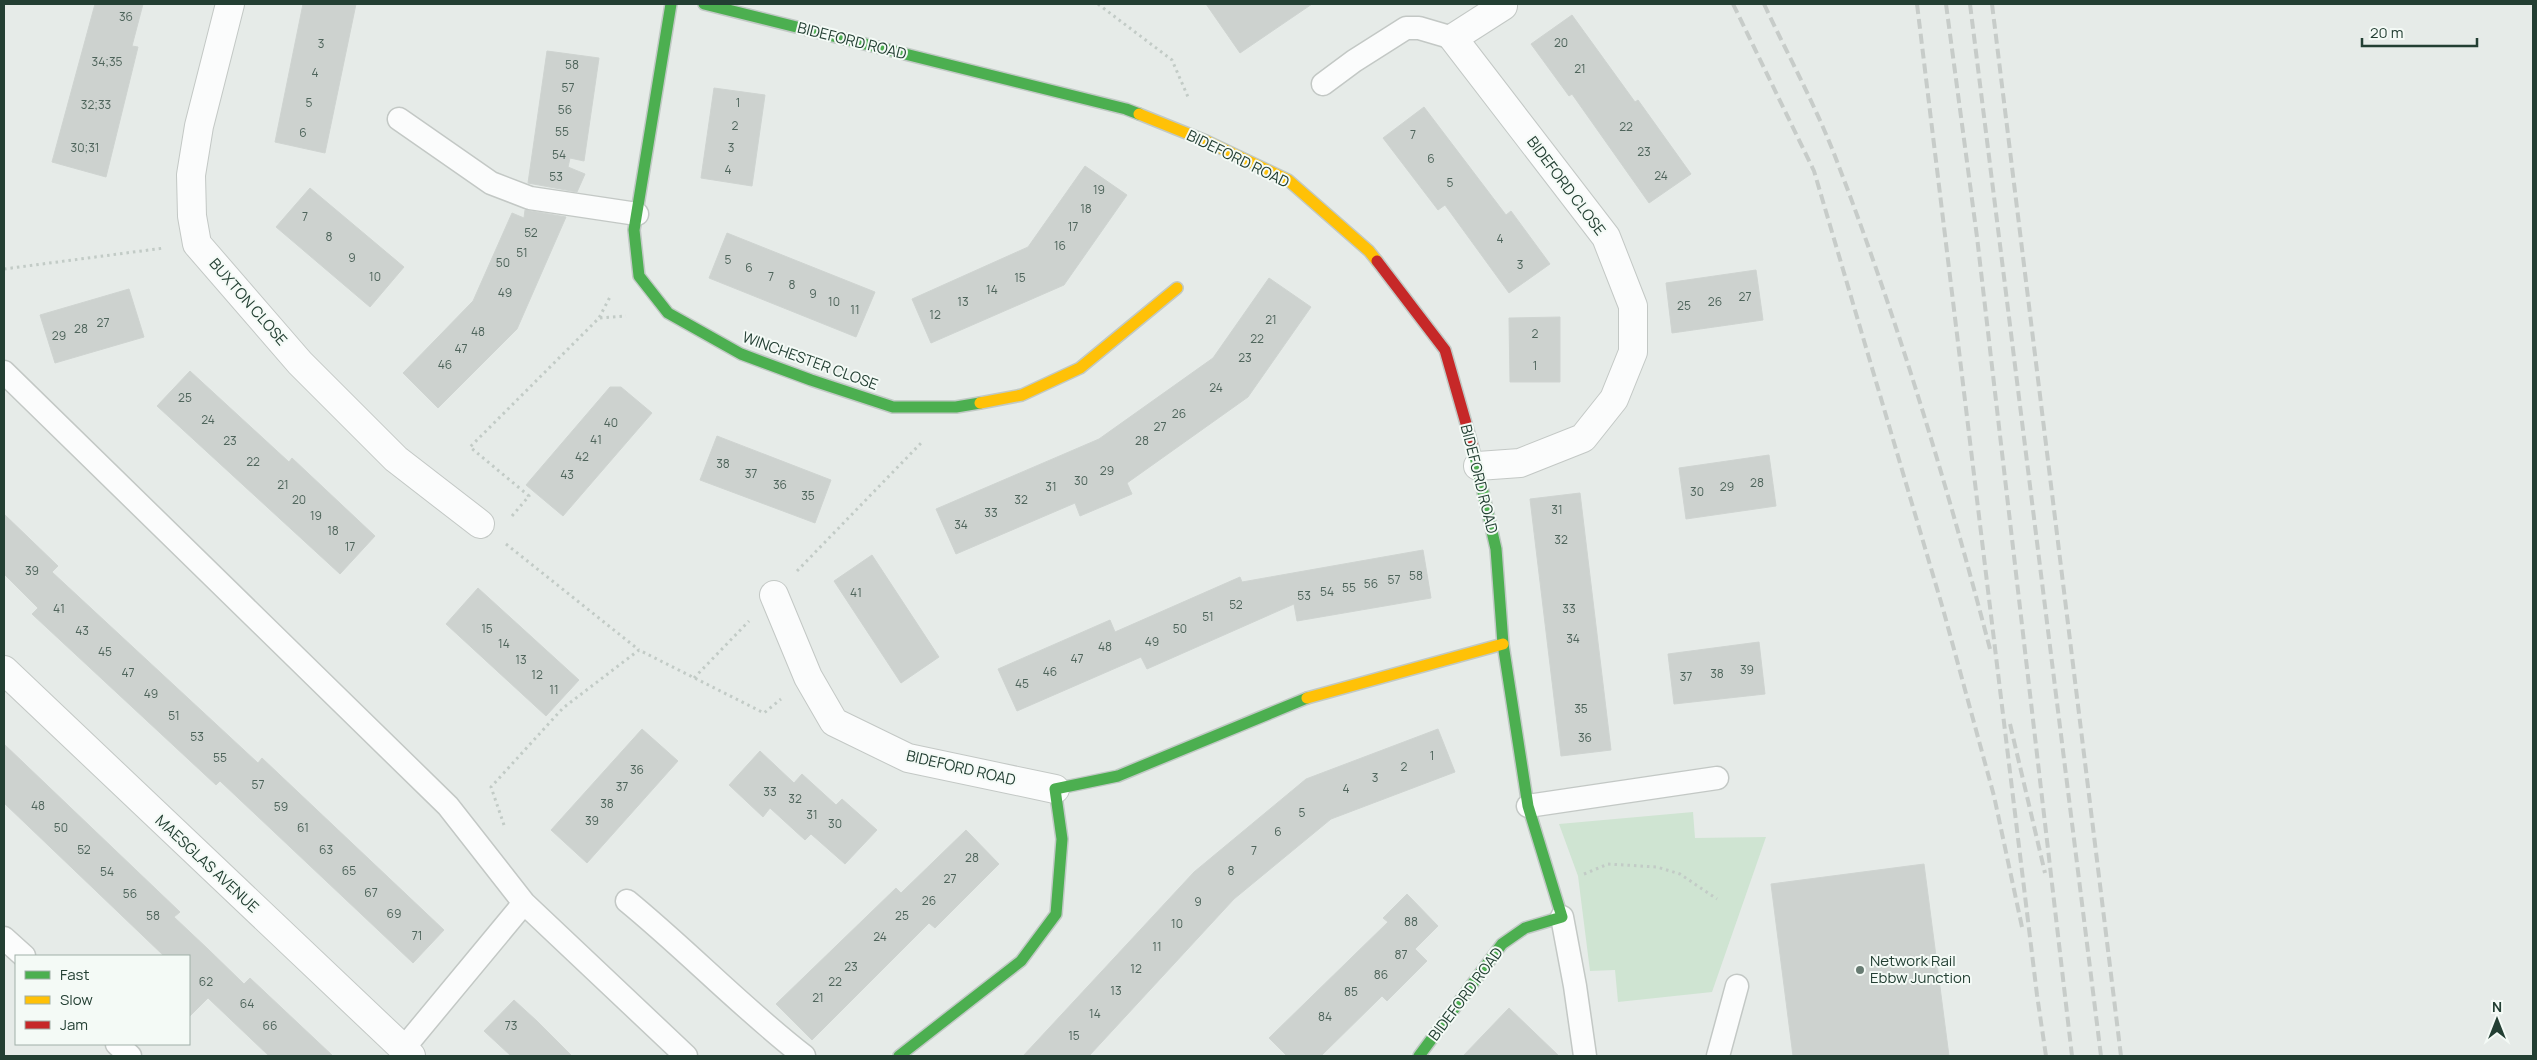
<svg xmlns="http://www.w3.org/2000/svg" width="2537" height="1060" font-family="Manrope,sans-serif">
	<style>
		.green { fill: #cfe4d2 }
		.building { fill: #cdd2cf; stroke: #cfd4d1 }
		.lines { fill: none; stroke-linecap: round; stroke-linejoin: round }
		.lane-casing { stroke: #c3c8c5; stroke-width: 25 }
		.street-casing { stroke: #c3c8c5; stroke-width: 30 }
		.fast-casing { stroke: #c1c9c5; stroke-width: 14 }
		.slow-casing { stroke: #c1c9c5; stroke-width: 14 }
		.jam-casing { stroke: #c1c9c5; stroke-width: 14 }
		.path { stroke: #c2cbc6; stroke-width: 3; stroke-dasharray: 2.5 4; stroke-linecap: butt }
		.lane { stroke: #fbfcfc; stroke-width: 22 }
		.street { stroke: #fbfcfc; stroke-width: 28 }
		.fast { stroke: #4caf50; stroke-width: 11 }
		.slow { stroke: #ffc107; stroke-width: 11 }
		.jam { stroke: #c62828; stroke-width: 11 }
		.rail { stroke: #c7ccc9; stroke-width: 4; stroke-dasharray: 10 5; stroke-linecap: butt }
		.poi-dot { fill: #677b72; stroke: #f4faf6; stroke-width: 2 }
		.labels { text-anchor: middle; stroke-width: 4; stroke-linejoin: round; paint-order: stroke }
		.number-label { font-size: 12px; fill: #4e645b }
		.street-label { font-size: 15px; fill: #233f33; stroke: #f4faf6 }
		.poi-label { font-size: 15px; fill: #233f33; stroke: #f4faf6; text-anchor: start }
	</style>
	<rect width="100%" height="100%" fill="#e6ebe8"/>
	<path class="green" d="M1693,812L1695,838L1766,837L1712,992L1618,1002L1615,970L1590,971L1578,876L1559,824Z"/>
	<path class="building" d="M95,4H143L132,46L138,47L106,177L52,162Z
		M303,4H356L325,153L275,142Z
		M1206,4H1312L1240,53Z
		M1572,15L1635,102L1638,100L1691,174L1649,203L1572,94L1569,96L1531,44Z
		M547,51L599,58L584,161L570,158L568,167L585,174L577,192L528,183Z
		M714,88L765,95L752,186L701,178Z
		M1424,107L1506,215L1511,211L1550,264L1509,293L1445,205L1438,210L1383,138Z
		M1085,166L1127,195L1064,285L931,343L912,299L1028,247Z
		M310,188L404,267L370,307L276,227Z
		M525,210L566,217L517,329L438,408L403,373L473,301L512,213L524,218Z
		M727,233L875,292L856,337L709,278Z
		M1756,270L1763,320L1672,333L1666,283Z
		M1269,278L1311,307L1248,397L1127,483L1132,494L1080,516L1075,503L956,554L936,509L1099,439L1213,358Z
		M129,289L144,337L55,363L40,315Z
		M1560,317V382H1510L1509,318Z
		M190,371L289,462L292,458L375,536L340,574L157,406Z
		M610,387H621L652,413L563,516L526,485Z
		M717,436L831,480L815,523L700,480Z
		M1769,455L1776,506L1686,519L1679,468Z
		M1580,493L1611,750L1561,756L1530,499Z
		M4,514L58,566L52,572L258,763L262,758L444,930L413,963L220,781L216,785L32,614L38,608L4,574Z
		M1423,550L1431,598L1297,621L1294,604L1147,669L1141,657L1017,711L998,669L1110,620L1115,632L1240,577L1242,582Z
		M872,555L939,657L901,683L834,581Z
		M478,588L579,680L546,716L446,624Z
		M1759,642L1765,694L1674,704L1668,654Z
		M642,729L678,761L587,863L551,830Z
		M1438,729L1455,772L1331,819L1234,899L1089,1056H1023L1194,872L1306,779Z
		M4,744L180,912L174,917L208,949L244,984L250,978L333,1056H269L208,998L189,1017V956H164L4,803Z
		M760,751L794,783L802,774L836,805L842,799L877,830L845,864L811,834L805,840L770,808L763,817L729,785Z
		M966,830L999,864L935,928L929,923L812,1040L776,1004L896,888L901,893Z
		M1924,864L1949,1056H1793L1771,884Z
		M1407,894L1438,926L1415,949L1427,961L1387,1001L1382,996L1321,1056H1287L1269,1038L1388,922L1383,918Z
		M514,1000L537,1021L572,1056H511L484,1031Z
		M1509,1008L1559,1056H1463Z"/>
	<g class="lines">
		<defs>
			<path id="lane" d="M1323,84L1354,61L1406,28H1419L1453,38
				M399,119L491,183L530,198L637,214
				M4,372L448,806L524,903L403,1049
				M1528,806L1717,778
				M627,901C688,951 742,1008 804,1056
				M524,903L686,1056
				M1562,917L1575,986L1585,1056
				M4,938L24,956
				M117,1044L130,1056
				M1718,1056L1737,986"/>
			<path id="street" d="M230,4L199,126L191,175L192,216L197,244L300,363L396,459L480,524
				M1478,466L1520,463L1583,438L1614,399L1633,352V306L1606,237L1453,38L1503,6
				M774,595L808,677L834,722L908,758L1055,789
				M4,670L411,1056"/>
			<path id="fast" d="M671,4L634,230L639,276L668,313L741,354L811,380L893,407H956L980,403
				M704,4L1126,109L1139,114
				M899,1056L1021,961L1056,914L1062,839L1055,789L1118,776L1307,698
				M1419,1056L1502,944L1525,928L1562,917L1528,806L1503,644L1496,549L1473,448"/>
			<path id="slow" d="M1139,114L1206,141L1288,180L1369,251L1377,261
				M980,403L1022,395L1080,368L1177,288
				M1307,698L1503,644"/>
			<path id="jam" d="M1377,261L1445,350L1473,448"/>
		</defs>
		<use href="#lane" class="lane-casing"/>
		<use href="#street" class="street-casing"/>
		<use href="#fast" class="fast-casing"/>
		<use href="#slow" class="slow-casing"/>
		<use href="#jam" class="jam-casing"/>
		<path class="path" d="M1098,4L1172,60L1188,97
			M4,269L164,248
			M600,318L626,316
			M512,516L529,496L470,447L599,318L611,295
			M506,544L639,650
			M797,571L923,441
			M694,678L749,621
			M504,825L491,787L563,708L639,650L764,713L781,699
			M1584,874L1608,864L1657,867L1680,874L1717,899"/>
		<use href="#lane" class="lane"/>
		<use href="#street" class="street"/>
		<use href="#fast" class="fast"/>
		<use href="#slow" class="slow"/>
		<use href="#jam" class="jam"/>
		<path class="rail" d="M1733,4L1814,171L1943,609L1994,796L2022,927
			M1764,4C1787,53 1813,101 1833,151C1896,314 1946,481 1990,649
			M1917,4L2037,995L2046,1056
			M1946,4L1977,237L2072,1056
			M1970,4L2101,1056
			M1992,4L2121,1056
			M2010,724L2045,873"/>
	</g>
	<circle class="poi-dot" cx="1860" cy="970" r="5"/>
	<g class="labels">
		<g class="number-label">
			<text x="126" y="21">36</text>
			<text x="1561" y="47">20</text>
			<text x="321" y="48">3</text>
			<text x="107" y="66">34;35</text>
			<text x="572" y="69">58</text>
			<text x="1580" y="73">21</text>
			<text x="315" y="77">4</text>
			<text x="568" y="92">57</text>
			<text x="309" y="107">5</text>
			<text x="738" y="107">1</text>
			<text x="96" y="109">32;33</text>
			<text x="565" y="114">56</text>
			<text x="735" y="130">2</text>
			<text x="1626" y="131">22</text>
			<text x="562" y="136">55</text>
			<text x="303" y="137">6</text>
			<text x="1413" y="139">7</text>
			<text x="85" y="152">30;31</text>
			<text x="731" y="152">3</text>
			<text x="1644" y="156">23</text>
			<text x="559" y="159">54</text>
			<text x="1431" y="163">6</text>
			<text x="728" y="174">4</text>
			<text x="1661" y="180">24</text>
			<text x="556" y="181">53</text>
			<text x="1450" y="187">5</text>
			<text x="1099" y="194">19</text>
			<text x="1086" y="213">18</text>
			<text x="305" y="221">7</text>
			<text x="1073" y="231">17</text>
			<text x="531" y="237">52</text>
			<text x="329" y="241">8</text>
			<text x="1500" y="243">4</text>
			<text x="1060" y="250">16</text>
			<text x="522" y="257">51</text>
			<text x="352" y="262">9</text>
			<text x="728" y="264">5</text>
			<text x="503" y="267">50</text>
			<text x="1520" y="269">3</text>
			<text x="749" y="272">6</text>
			<text x="375" y="281">10</text>
			<text x="771" y="281">7</text>
			<text x="1020" y="282">15</text>
			<text x="792" y="289">8</text>
			<text x="992" y="294">14</text>
			<text x="505" y="297">49</text>
			<text x="813" y="298">9</text>
			<text x="1745" y="301">27</text>
			<text x="834" y="306">10</text>
			<text x="963" y="306">13</text>
			<text x="1715" y="306">26</text>
			<text x="1684" y="310">25</text>
			<text x="855" y="314">11</text>
			<text x="935" y="319">12</text>
			<text x="1271" y="324">21</text>
			<text x="103" y="327">27</text>
			<text x="81" y="333">28</text>
			<text x="478" y="336">48</text>
			<text x="1535" y="338">2</text>
			<text x="59" y="340">29</text>
			<text x="1257" y="343">22</text>
			<text x="461" y="353">47</text>
			<text x="1245" y="362">23</text>
			<text x="445" y="369">46</text>
			<text x="1535" y="370">1</text>
			<text x="1216" y="392">24</text>
			<text x="185" y="402">25</text>
			<text x="1179" y="418">26</text>
			<text x="208" y="424">24</text>
			<text x="611" y="427">40</text>
			<text x="1160" y="431">27</text>
			<text x="596" y="444">41</text>
			<text x="230" y="445">23</text>
			<text x="1142" y="445">28</text>
			<text x="582" y="461">42</text>
			<text x="253" y="466">22</text>
			<text x="723" y="468">38</text>
			<text x="1107" y="475">29</text>
			<text x="751" y="478">37</text>
			<text x="567" y="479">43</text>
			<text x="1081" y="485">30</text>
			<text x="1757" y="487">28</text>
			<text x="283" y="489">21</text>
			<text x="780" y="489">36</text>
			<text x="1051" y="491">31</text>
			<text x="1727" y="491">29</text>
			<text x="1697" y="496">30</text>
			<text x="808" y="500">35</text>
			<text x="299" y="504">20</text>
			<text x="1021" y="504">32</text>
			<text x="1557" y="514">31</text>
			<text x="991" y="517">33</text>
			<text x="316" y="520">19</text>
			<text x="961" y="529">34</text>
			<text x="333" y="535">18</text>
			<text x="1561" y="544">32</text>
			<text x="350" y="551">17</text>
			<text x="32" y="575">39</text>
			<text x="1416" y="580">58</text>
			<text x="1394" y="584">57</text>
			<text x="1371" y="588">56</text>
			<text x="1349" y="592">55</text>
			<text x="1327" y="596">54</text>
			<text x="856" y="597">41</text>
			<text x="1304" y="600">53</text>
			<text x="1236" y="609">52</text>
			<text x="59" y="613">41</text>
			<text x="1569" y="613">33</text>
			<text x="1208" y="621">51</text>
			<text x="487" y="633">15</text>
			<text x="1180" y="633">50</text>
			<text x="82" y="635">43</text>
			<text x="1573" y="643">34</text>
			<text x="1152" y="646">49</text>
			<text x="504" y="648">14</text>
			<text x="1105" y="651">48</text>
			<text x="105" y="656">45</text>
			<text x="1077" y="663">47</text>
			<text x="521" y="664">13</text>
			<text x="1747" y="674">39</text>
			<text x="1050" y="676">46</text>
			<text x="128" y="677">47</text>
			<text x="1717" y="678">38</text>
			<text x="537" y="679">12</text>
			<text x="1686" y="681">37</text>
			<text x="1022" y="688">45</text>
			<text x="554" y="694">11</text>
			<text x="151" y="698">49</text>
			<text x="1581" y="713">35</text>
			<text x="174" y="720">51</text>
			<text x="197" y="741">53</text>
			<text x="1585" y="742">36</text>
			<text x="1432" y="760">1</text>
			<text x="220" y="762">55</text>
			<text x="1404" y="771">2</text>
			<text x="637" y="774">36</text>
			<text x="1375" y="782">3</text>
			<text x="258" y="789">57</text>
			<text x="622" y="791">37</text>
			<text x="1346" y="793">4</text>
			<text x="770" y="796">33</text>
			<text x="795" y="803">32</text>
			<text x="607" y="808">38</text>
			<text x="38" y="810">48</text>
			<text x="281" y="811">59</text>
			<text x="1302" y="817">5</text>
			<text x="812" y="819">31</text>
			<text x="592" y="825">39</text>
			<text x="835" y="828">30</text>
			<text x="61" y="832">50</text>
			<text x="303" y="832">61</text>
			<text x="1278" y="836">6</text>
			<text x="84" y="854">52</text>
			<text x="326" y="854">63</text>
			<text x="1254" y="855">7</text>
			<text x="972" y="862">28</text>
			<text x="349" y="875">65</text>
			<text x="1231" y="875">8</text>
			<text x="107" y="876">54</text>
			<text x="950" y="883">27</text>
			<text x="371" y="897">67</text>
			<text x="130" y="898">56</text>
			<text x="929" y="905">26</text>
			<text x="1198" y="906">9</text>
			<text x="394" y="918">69</text>
			<text x="153" y="920">58</text>
			<text x="902" y="920">25</text>
			<text x="1411" y="926">88</text>
			<text x="1177" y="928">10</text>
			<text x="417" y="940">71</text>
			<text x="880" y="941">24</text>
			<text x="1157" y="951">11</text>
			<text x="1401" y="959">87</text>
			<text x="851" y="971">23</text>
			<text x="1136" y="973">12</text>
			<text x="1381" y="979">86</text>
			<text x="206" y="986">62</text>
			<text x="835" y="986">22</text>
			<text x="1116" y="995">13</text>
			<text x="1351" y="996">85</text>
			<text x="818" y="1002">21</text>
			<text x="247" y="1008">64</text>
			<text x="1095" y="1018">14</text>
			<text x="1325" y="1021">84</text>
			<text x="270" y="1030">66</text>
			<text x="511" y="1030">73</text>
			<text x="1074" y="1040">15</text>
		</g>
		<g class="street-label">
			<text transform="translate(852 41) rotate(14)" y="5">BIDEFORD ROAD</text>
			<text transform="translate(1238 159) rotate(26)" y="5">BIDEFORD ROAD</text>
			<text transform="translate(1566 186) rotate(53)" y="5">BIDEFORD CLOSE</text>
			<text transform="translate(248 302) rotate(49)" y="5">BUXTON CLOSE</text>
			<text transform="translate(810 361) rotate(20)" y="5">WINCHESTER CLOSE</text>
			<text transform="translate(1479 479) rotate(76)" y="5">BIDEFORD ROAD</text>
			<text transform="translate(961 768) rotate(13)" y="5">BIDEFORD ROAD</text>
			<text transform="translate(207 864) rotate(43)" y="5">MAESGLAS AVENUE</text>
			<text transform="translate(1466 994) rotate(-53)" y="5">BIDEFORD ROAD</text>
		</g>
		<g class="poi-label">
			<text x="1870" y="966">Network Rail<tspan x="1870" dy="17">Ebbw Junction</tspan></text>
		</g>
	</g>
	<rect width="2537" height="1060" fill="none" stroke="#233f33" stroke-width="10"/>
	<rect x="15" y="955" width="175" height="90" fill="#f4faf6" stroke="#a0afa8"/>
	<rect x="25" y="971" width="25" height="8" fill="#4caf50" stroke="#a0afa8"/>
	<text x="60" y="980" font-size="15" fill="#233f33">Fast</text>
	<rect x="25" y="996" width="25" height="8" fill="#ffc107" stroke="#a0afa8"/>
	<text x="60" y="1005" font-size="15" fill="#233f33">Slow</text>
	<rect x="25" y="1021" width="25" height="8" fill="#c62828" stroke="#a0afa8"/>
	<text x="60" y="1030" font-size="15" fill="#233f33">Jam</text>
	<g transform="translate(2497 1020)" stroke="#f4faf6" stroke-width="4" paint-order="stroke">
	<path d="M0-4L9 19L0 12L-9 19Z" fill="#233f33"/>
	<text y="-8" font-size="14" font-weight="bold" text-anchor="middle" fill="#233f33">N</text>
	</g>
	<path d="M2362 38v8h115v-8" fill="none" stroke="#233f33" stroke-width="2.5"/>
	<text x="2370" y="38" font-size="15" fill="#233f33" stroke="#f4faf6" stroke-width="4" paint-order="stroke">20 m</text>
</svg>
